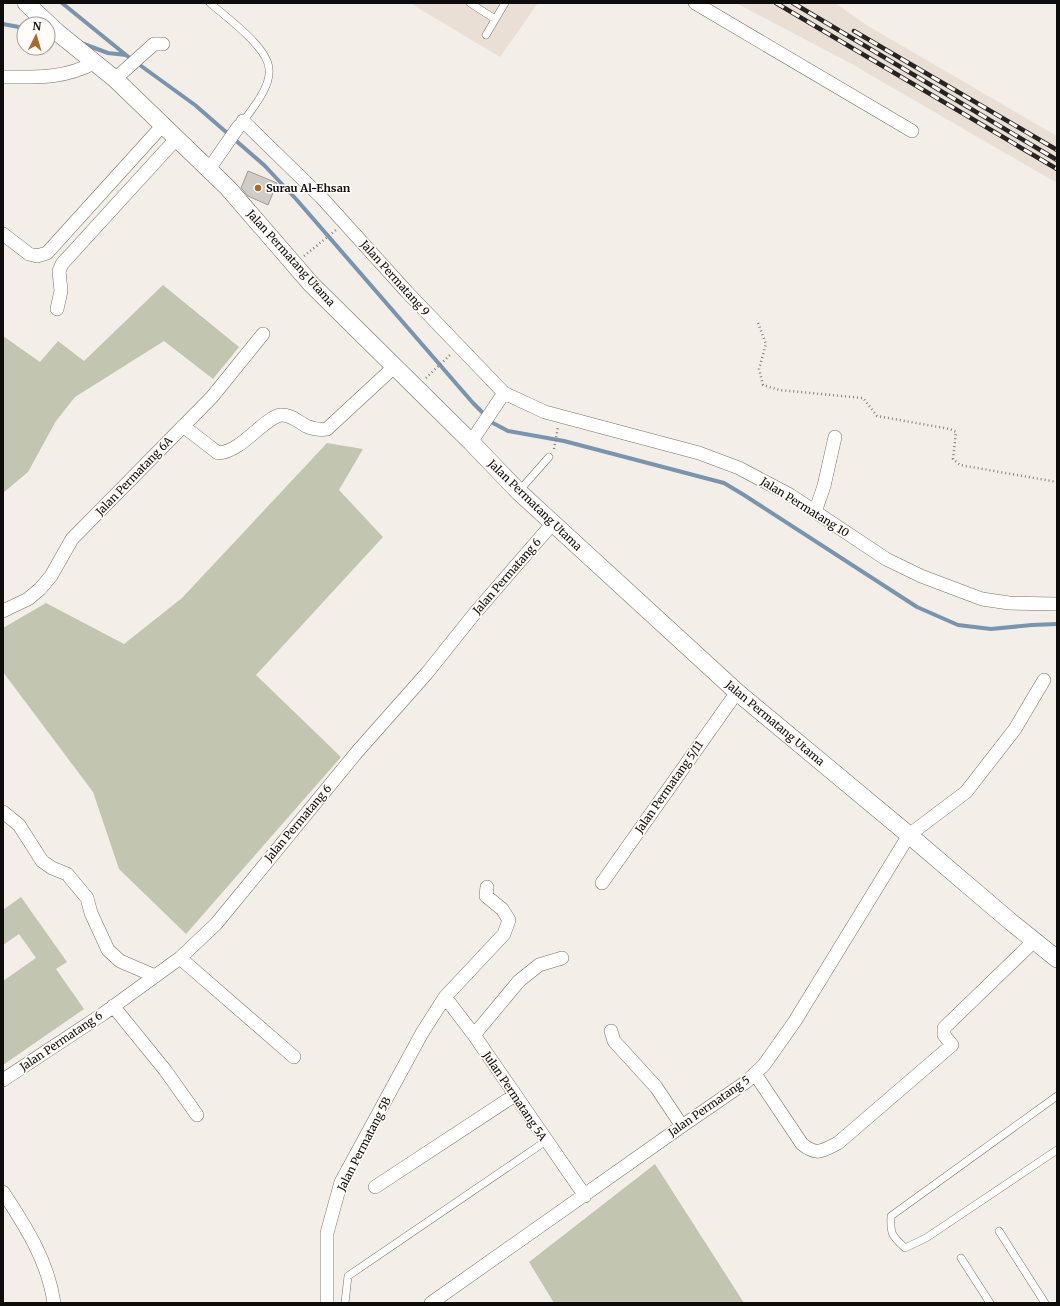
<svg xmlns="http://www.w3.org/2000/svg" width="1060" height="1306" font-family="Merriweather,serif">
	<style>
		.built { fill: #eadfd4 }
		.green { fill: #c2c5b0 }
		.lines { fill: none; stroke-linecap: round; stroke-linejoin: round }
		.stream { stroke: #7994ac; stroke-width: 4 }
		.building { fill: #d1cbc5; stroke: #a09a95 }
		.service-casing { stroke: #77716c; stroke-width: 8 }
		.minor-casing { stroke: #77716c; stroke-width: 14 }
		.tertiary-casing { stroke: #77716c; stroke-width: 18 }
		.path { stroke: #84807b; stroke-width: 2.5; stroke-dasharray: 1 3; stroke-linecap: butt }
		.service { stroke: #fff; stroke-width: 7 }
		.minor { stroke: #fff; stroke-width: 13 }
		.tertiary { stroke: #fff; stroke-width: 17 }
		.rail-casing { stroke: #262321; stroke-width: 4.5 }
		.rail { stroke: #fffcfa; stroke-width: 3; stroke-dasharray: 9; stroke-linecap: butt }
		.poi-dot { fill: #a76b2e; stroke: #fffcfa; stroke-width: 1.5 }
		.labels { text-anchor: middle; stroke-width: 3.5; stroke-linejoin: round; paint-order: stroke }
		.poi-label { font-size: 11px; font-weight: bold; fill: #0e0c0a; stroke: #fffcfa; text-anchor: start }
		.street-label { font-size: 11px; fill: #0e0c0a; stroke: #fffcfa }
	</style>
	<rect width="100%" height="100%" fill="#f4eee8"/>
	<path class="built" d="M410,3H538L500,57Z
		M736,3H835L868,26L1057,136V183L850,63Z"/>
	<path class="green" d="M163,285L239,347L213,379L164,341L75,397L56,421L28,472L3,493V336L40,362L58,341L84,361Z
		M327,443L363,449L339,490L383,537L256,675L341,757L186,934L119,869L93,792L3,672V628L46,603L124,644L182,598Z
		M21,897L67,962L56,969L84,1009L3,1065V981L36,958L19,934L3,945V910Z
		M655,1164L744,1303H554L529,1262Z"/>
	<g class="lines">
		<path class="stream" d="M62,3L126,55L195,105L264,165L296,199L473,403L493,423L508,431L564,441L724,483L744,495L917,607L958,625L991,629L1032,625L1057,624
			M3,24L24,28
			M81,43L108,53L126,55"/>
	</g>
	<path class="building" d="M248,171L277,183L268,205L248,196L241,188Z"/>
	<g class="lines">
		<defs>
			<path id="service" d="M210,3C226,17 268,47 269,69C271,87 252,109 242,123
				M470,3L495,19
				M486,35L505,3
				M519,491L549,457
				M1057,1096L891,1216C890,1234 892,1236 905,1248L926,1238L1057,1150
				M999,1231L1045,1303
				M961,1258L990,1303
				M345,1303L348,1276L546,1141"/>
			<path id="minor" d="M695,3L912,131
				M3,77C37,77 63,79 94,63
				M115,79L154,44H163
				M243,121L321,197L407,292L504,393L545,412L699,453L739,468L790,495L886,559L921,576L958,590L982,599L1009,603L1057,604
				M209,169L239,126
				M3,234L29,254L37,256L47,253L163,125
				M57,309L61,291L59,271L62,264L177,138
				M183,426L218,453C242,452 263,418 281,415C290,414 299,422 306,426C313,429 320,430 327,429L394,367
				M471,442L504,393
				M815,512L824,486L835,437
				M3,611L28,599L40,589L51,576L72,539L212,397L263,334
				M3,812L19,825L42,861L52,868L67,874L87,898L91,913L108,950L120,961L155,976
				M602,883L737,692
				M180,958L294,1057
				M445,997L474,1035L585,1196
				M113,1006L165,1070L197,1115
				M611,1031L614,1041L656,1087L682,1126
				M474,1035L519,981L539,965L562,958
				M755,1074L802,1144C817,1156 822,1151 838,1143L952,1045L944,1035V1028L1034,941
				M3,1080L103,1014L180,958L216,924L357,752L427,673L475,613L553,523
				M375,1187L515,1095
				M3,1192C26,1227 48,1261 54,1303
				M327,1303V1233L341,1182L422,1033L445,997L504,934L509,920L502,909L486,896L487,887
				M431,1303L682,1126L746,1082L764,1065L795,1021L909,835L966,792L1015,729L1044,680"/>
			<path id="tertiary" d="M26,3L57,32L115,79L228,188L311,284L471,442L519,492L737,692L909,835L1011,922L1057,959"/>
		</defs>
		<use href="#service" class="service-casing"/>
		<use href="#minor" class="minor-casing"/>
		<use href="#tertiary" class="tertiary-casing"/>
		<path class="path" d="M304,256L336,230
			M758,323L766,344L759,369L763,385L779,390L863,398L877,416L950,429L956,432L953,459L960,465L1057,482
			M426,378L451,354
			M554,449L558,427"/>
		<use href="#service" class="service"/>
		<use href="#minor" class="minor"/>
		<use href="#tertiary" class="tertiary"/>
		<defs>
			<path id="rail" d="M776,3L1057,169
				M793,3L1057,160
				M854,31L1057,150"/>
		</defs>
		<use href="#rail" class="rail-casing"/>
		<use href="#rail" class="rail"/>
	</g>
	<circle class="poi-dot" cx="258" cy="188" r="4"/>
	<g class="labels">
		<g class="poi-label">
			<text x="266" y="192">Surau Al-Ehsan</text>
		</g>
		<g class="street-label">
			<text transform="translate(291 258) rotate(48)" y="4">Jalan Permatang Utama</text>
			<text transform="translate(395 278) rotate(48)" y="4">Jalan Permatang 9</text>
			<text transform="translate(134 476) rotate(-46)" y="4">Jalan Permatang 6A</text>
			<text transform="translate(535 505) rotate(44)" y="4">Jalan Permatang Utama</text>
			<text transform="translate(805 507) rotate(32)" y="4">Jalan Permatang 10</text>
			<text transform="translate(507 576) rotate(-49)" y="4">Jalan Permatang 6</text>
			<text transform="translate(775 723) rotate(40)" y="4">Jalan Permatang Utama</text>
			<text transform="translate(669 787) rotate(-55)" y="4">Jalan Permatang 5/11</text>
			<text transform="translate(298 823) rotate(-50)" y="4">Jalan Permatang 6</text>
			<text transform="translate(61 1041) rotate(-34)" y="4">Jalan Permatang 6</text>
			<text transform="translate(515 1096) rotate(56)" y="4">Julan Permatang 5A</text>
			<text transform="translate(709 1106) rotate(-35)" y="4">Jalan Permatang 5</text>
			<text transform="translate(364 1144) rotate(-63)" y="4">Jalan Permatang 5B</text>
		</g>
	</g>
	<rect width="1060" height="1306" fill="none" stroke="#0e0c0a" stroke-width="8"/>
	<g transform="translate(36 36) rotate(5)"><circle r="19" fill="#fffcfa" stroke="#9f9c9a"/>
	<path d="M0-3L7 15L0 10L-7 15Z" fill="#a76b2e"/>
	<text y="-6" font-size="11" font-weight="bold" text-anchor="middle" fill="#0e0c0a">N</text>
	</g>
</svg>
